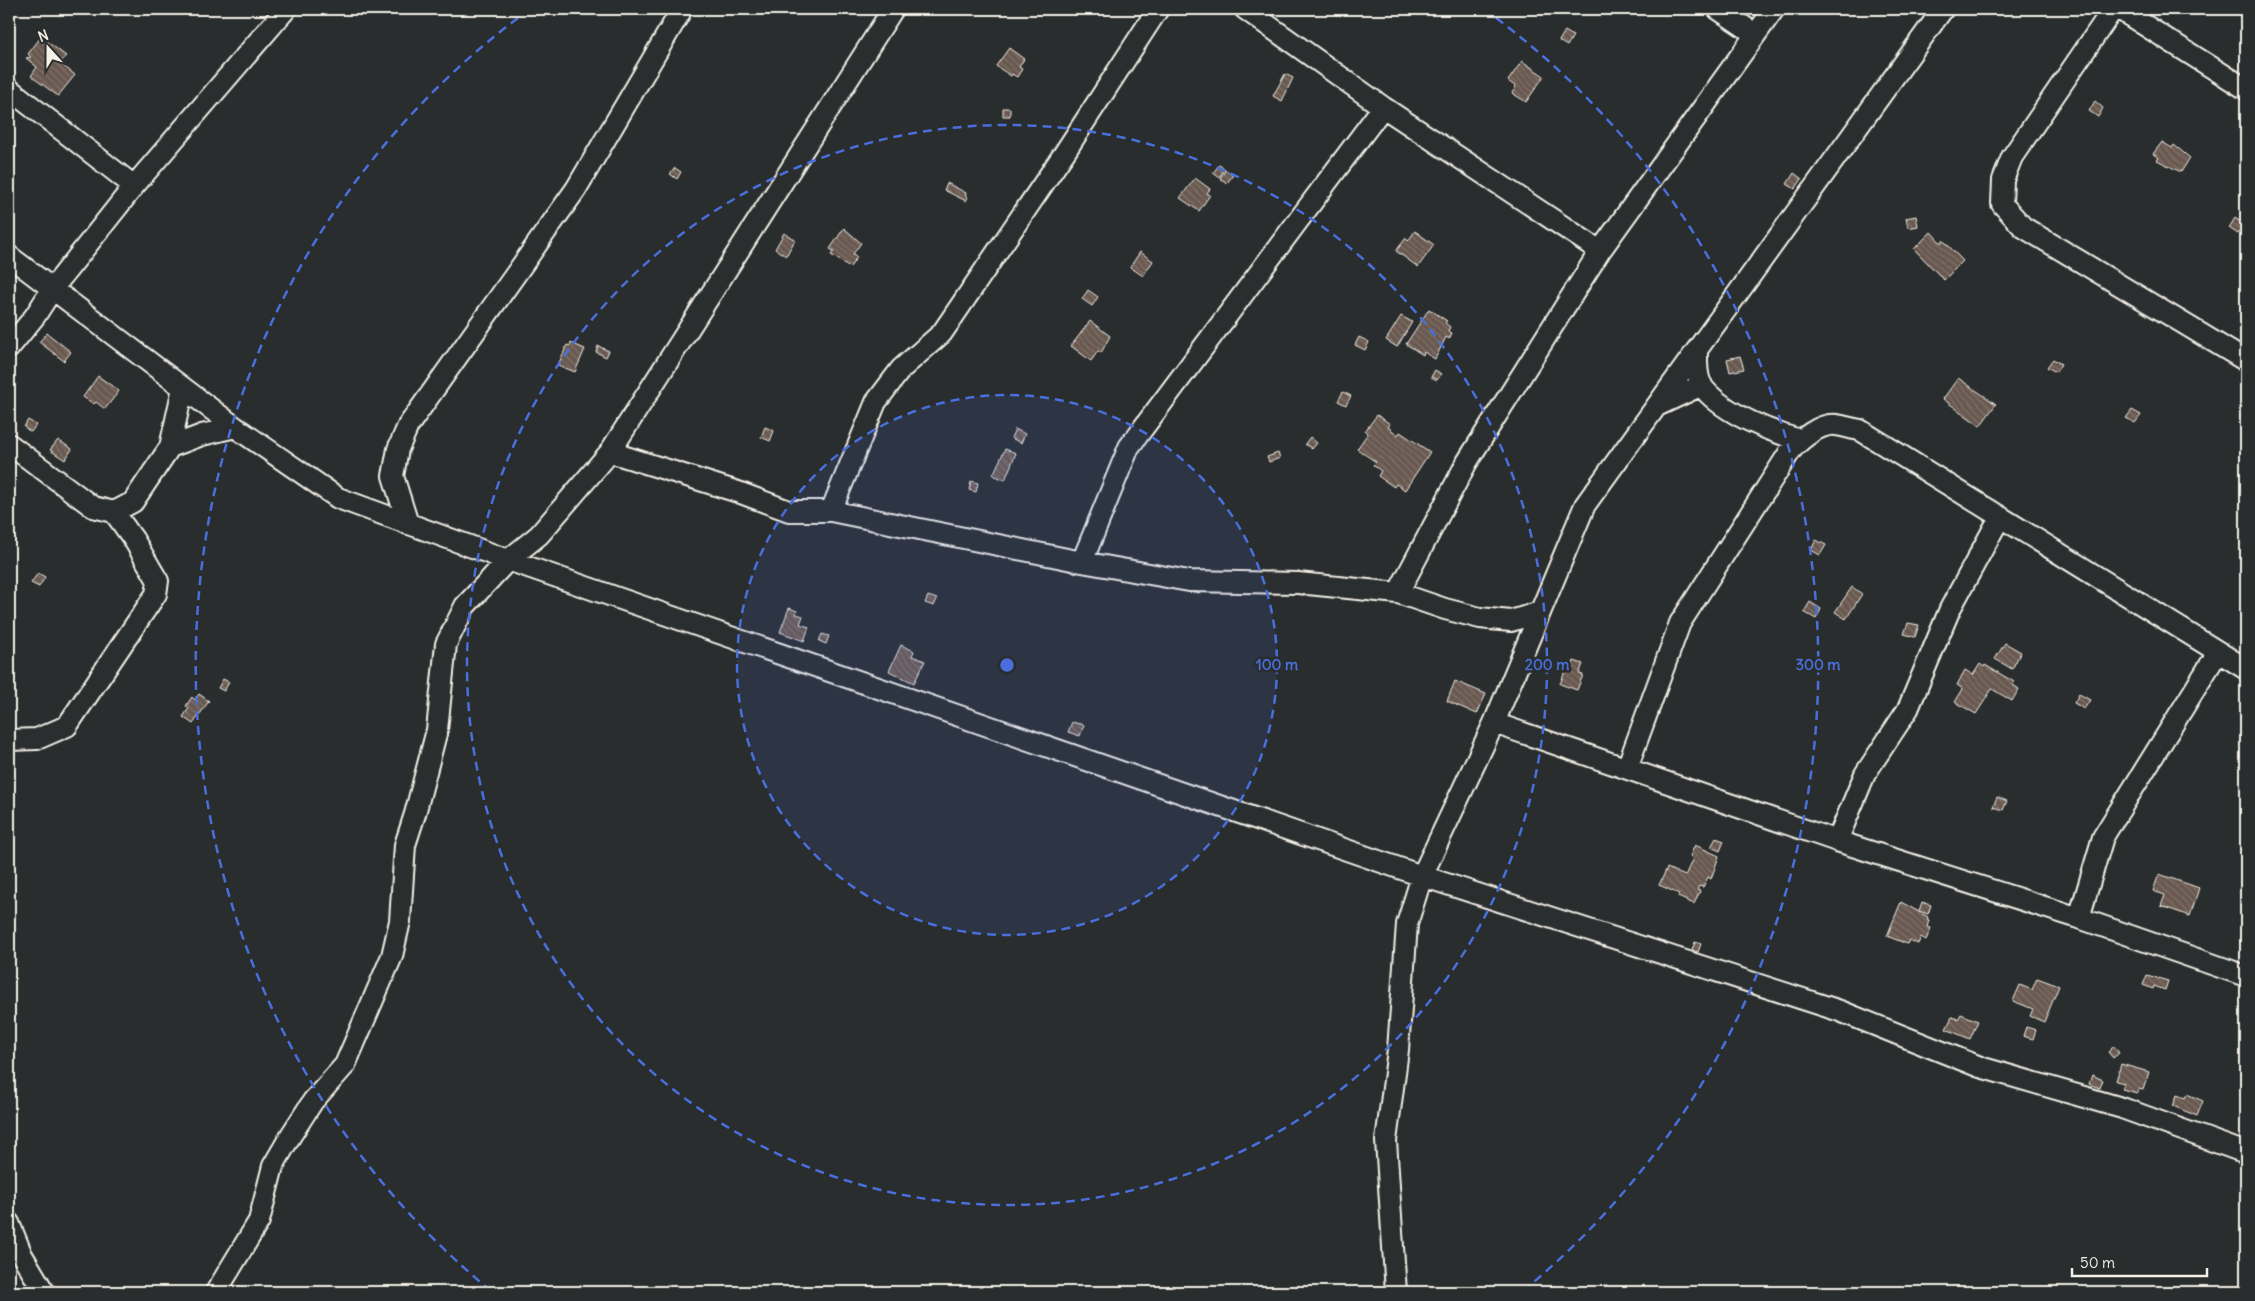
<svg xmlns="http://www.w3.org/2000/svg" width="2255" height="1301" font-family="Delius,sans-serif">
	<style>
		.building { fill: url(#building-back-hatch); stroke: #f4f1e8 }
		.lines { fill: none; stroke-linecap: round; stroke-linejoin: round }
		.minor-casing { stroke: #f4f1e8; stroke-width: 24 }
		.minor { stroke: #2a2d2e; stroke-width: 20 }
		.ring { fill: none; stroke: #486fdb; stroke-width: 2.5; stroke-dasharray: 9 6 }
		.centre { fill: #486fdb; stroke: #2a2d2e; stroke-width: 2.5 }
		.ring-label { font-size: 15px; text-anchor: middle; font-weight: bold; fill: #486fdb; stroke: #2a2d2e; stroke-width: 5; stroke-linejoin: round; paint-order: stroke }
	</style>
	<defs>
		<pattern id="building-back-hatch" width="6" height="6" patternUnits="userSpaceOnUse" patternTransform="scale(1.25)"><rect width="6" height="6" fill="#695950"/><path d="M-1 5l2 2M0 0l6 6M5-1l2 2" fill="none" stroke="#7f7169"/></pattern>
	</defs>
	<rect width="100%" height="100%" fill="#2a2d2e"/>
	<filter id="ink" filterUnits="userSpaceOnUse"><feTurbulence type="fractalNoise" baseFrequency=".02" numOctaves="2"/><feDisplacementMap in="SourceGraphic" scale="10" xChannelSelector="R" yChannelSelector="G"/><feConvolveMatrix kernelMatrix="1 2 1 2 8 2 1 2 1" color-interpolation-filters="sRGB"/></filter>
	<g filter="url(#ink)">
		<path class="building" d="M1565,31L1573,36L1567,46L1559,41Z
			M41,37L66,56L60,63L75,75L58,96L31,76L37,67L26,58L31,57L28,54Z
			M1009,48L1024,59L1019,67L1022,69L1017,77L1012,74L1011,76L996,66Z
			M1522,61L1544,76L1526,102L1512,93L1516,87L1508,81Z
			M1285,74L1293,78L1282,101L1273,96Z
			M2095,101L2103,108L2098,117L2089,111Z
			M1003,108H1010V116H1003Z
			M2162,142L2172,148L2174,145L2190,158L2181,172L2157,160L2159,158L2153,154Z
			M1219,165L1225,169L1219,177L1213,173Z
			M675,168L681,172L677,179L670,174Z
			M1226,170L1233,175L1227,183L1220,178Z
			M1794,173L1802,179L1795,189L1787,184Z
			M1195,178L1210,189L1207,193L1210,195L1199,211L1180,198Z
			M947,183L966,193L965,195L968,197L966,201L944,190Z
			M1916,216L1918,226L1908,228L1906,218Z
			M2235,218L2244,224L2238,234L2229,228Z
			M844,228L861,243L853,254L857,257L850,267L831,255L834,251L830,249Z
			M1415,231L1434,245L1418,267L1396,251L1406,238L1408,241Z
			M1931,232L1941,243L1943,240L1963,261L1944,280L1914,249Z
			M784,233L795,240L786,256L775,249Z
			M1140,252L1153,261L1143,276L1130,267Z
			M1088,290L1098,297L1092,306L1082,299Z
			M1429,309L1447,321L1445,323L1450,327L1448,331L1452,333L1449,339L1446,337L1435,359L1424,352L1423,355L1406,344Z
			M1401,316L1412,322L1397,347L1386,340Z
			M1090,321L1110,336L1101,353L1098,351L1091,361L1071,346Z
			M47,333L71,352L64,361L39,342Z
			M1359,337L1369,342L1365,350L1355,345Z
			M571,343L585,349L575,372L558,365L567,345L570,346Z
			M598,346L609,351L606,357L596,352Z
			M1740,356L1744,369L1730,372L1727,359Z
			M2053,359L2061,364L2056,372L2047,367Z
			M1435,370L1441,374L1437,380L1431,377Z
			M98,376L119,391L105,409L96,402L94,404L83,397Z
			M1958,378L1996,404L1980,426L1943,399Z
			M1343,392L1351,396L1346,405L1338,401Z
			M2132,410L2141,415L2135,423L2126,418Z
			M1377,415L1390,424L1388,427L1398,435L1400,432L1430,452L1405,490L1396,484L1394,487L1378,476L1381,471L1373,465L1376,462L1357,449L1368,433L1365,431Z
			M28,420L36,425L31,432L24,427Z
			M765,427L774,431L770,441L761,437Z
			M1015,429L1025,434L1021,443L1011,438Z
			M1310,437L1317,443L1312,449L1305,444Z
			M58,440L72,449L65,460L50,450Z
			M1005,449L1016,453L1005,480L993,475Z
			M1278,453L1280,458L1269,462L1267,457Z
			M971,481L978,483L976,492L969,490Z
			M1816,540L1826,545L1820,555L1811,550Z
			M38,573L45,577L39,587L31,583Z
			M1852,587L1862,594L1846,619L1835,612Z
			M928,596L937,599L934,606L925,603Z
			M1810,602L1821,609L1816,619L1804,612Z
			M789,608L797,611L796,614L803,616L800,624L809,627L804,641L780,632Z
			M1908,623L1919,625L1915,637L1904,634Z
			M822,634L829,636L826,644L819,641Z
			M2005,643L2021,652L2012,669L1995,659Z
			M901,645L914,651L912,656L925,661L914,683L889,671Z
			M1574,661L1583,664L1579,674L1583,675L1577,690L1560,684L1564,674L1568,668L1571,669Z
			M1980,664L1984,667L1985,665L2014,682L2013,685L2019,689L2012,701L1992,689L1976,714L1955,702L1963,689L1957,685L1965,670L1973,675Z
			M223,679L229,682L224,691L218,688Z
			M1455,681L1486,694L1477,714L1447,701Z
			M199,694L209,701L193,724L183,717L189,708L186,706L192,697L195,700Z
			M2079,694L2090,700L2084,709L2074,703Z
			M1072,722L1084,725L1080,736L1068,732Z
			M1997,797L2007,801L2003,810L1993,807Z
			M1716,838L1724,841L1720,851L1711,847Z
			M1695,845L1719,856L1711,879L1708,877L1703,887L1699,886L1697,890L1700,891L1694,904L1678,897L1679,894L1659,885L1667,868L1685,876L1693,858L1690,856Z
			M2159,874L2199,888L2190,916L2161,906L2165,895L2153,891Z
			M1901,902L1928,917L1927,919L1929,920L1927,927L1931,928L1926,940L1921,937L1918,944L1909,940L1907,944L1887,936Z
			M1922,902L1931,905L1928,914L1919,911Z
			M1695,942L1701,944L1698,952L1692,950Z
			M2147,975L2168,981L2165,990L2154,986L2153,989L2143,985Z
			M2037,978L2059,986L2044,1022L2030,1016L2033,1009L2013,1001L2020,985L2032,990Z
			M1961,1014L1978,1021L1970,1039L1946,1029L1952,1017L1958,1019Z
			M2026,1027L2036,1030L2033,1039L2023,1036Z
			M2114,1046L2119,1053L2113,1058L2108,1052Z
			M2121,1064L2149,1072L2143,1090L2139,1089L2137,1093L2122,1089L2124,1083L2116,1081Z
			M2092,1075L2103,1080L2100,1088L2089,1084Z
			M2187,1094L2203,1101L2197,1116L2173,1106L2177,1095L2185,1098Z"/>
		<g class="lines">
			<defs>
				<path id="minor" d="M1245,9L1383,107L1600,251
					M1718,9L1755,34
					M2113,9L2012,157L2003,180L2002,204L2023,227L2246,361
					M2119,9L2246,89
					M9,89L134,186
					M9,256L235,427L338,498L508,560L1422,876L1840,1011L1980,1067L2122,1108L2246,1153
					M9,348L35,316L53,288L134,186L286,9
					M1697,350C1697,363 1696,380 1705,390C1726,414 1771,432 1800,440
					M1659,405L1702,385
					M9,444L93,507L114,512L134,540L158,581L156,594L67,726L37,739L9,740
					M170,447L183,388
					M610,452L738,492L789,511H831L1082,562L1189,581L1298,583L1398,593L1445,609L1480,618L1511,621L1540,612
					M831,511L876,402L901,369L942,333L1065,152L1158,9
					M114,512L133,502L170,447L202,435L235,427
					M408,524L393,476L398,449L408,426L576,189L682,9
					M1082,562L1129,447L1383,107
					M1398,593L1467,462L1600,251L1774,9
					M1494,723L1837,841L2079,918L2246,976
					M1627,768L1680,623L1791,450C1801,439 1820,423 1836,425C1844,426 1853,429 1860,430L2246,669
					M1837,841L1865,774L1908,709L1950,609L2000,517
					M2079,918L2103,837L2218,652
					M9,1223L22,1255L44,1292
					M216,1292L259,1221L273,1166L291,1135L313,1101L345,1065L392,956L400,921L405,845L415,814L437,730L446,644L465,606L508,560L539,535L610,452L893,9
					M1396,1292L1386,1141L1398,1050L1407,924L1422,876L1494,723L1585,505L1943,9"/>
			</defs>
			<use href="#minor" class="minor-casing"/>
			<use href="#minor" class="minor"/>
		</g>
	</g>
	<circle cx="1007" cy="665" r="270" fill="#486fdb" fill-opacity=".12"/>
	<g class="ring">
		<circle cx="1007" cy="665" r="270"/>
		<circle cx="1007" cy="665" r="540"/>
		<path d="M491 1291A811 811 0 0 1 530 9M1484 9A811 811 0 0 1 1523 1291"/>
	</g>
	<circle cx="1007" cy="665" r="8" class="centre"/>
	<g class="ring-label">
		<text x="1277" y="670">100 m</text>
		<text x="1547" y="670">200 m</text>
		<text x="1818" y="670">300 m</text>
	</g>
	<rect width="2255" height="1301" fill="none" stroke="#2a2d2e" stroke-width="30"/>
	<rect x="15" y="15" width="2225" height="1271" fill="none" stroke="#f4f1e8" stroke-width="2" filter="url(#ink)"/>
	<g transform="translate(48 48) rotate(339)" stroke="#2a2d2e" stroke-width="4" paint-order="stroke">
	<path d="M0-4L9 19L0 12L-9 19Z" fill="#f4f1e8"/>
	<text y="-8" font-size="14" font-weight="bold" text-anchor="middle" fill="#f4f1e8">N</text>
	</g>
	<path d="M2072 1268v8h135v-8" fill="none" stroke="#f4f1e8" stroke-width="2.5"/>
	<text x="2080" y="1268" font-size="15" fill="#f4f1e8" stroke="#2a2d2e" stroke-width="4" paint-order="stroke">50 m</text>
</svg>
